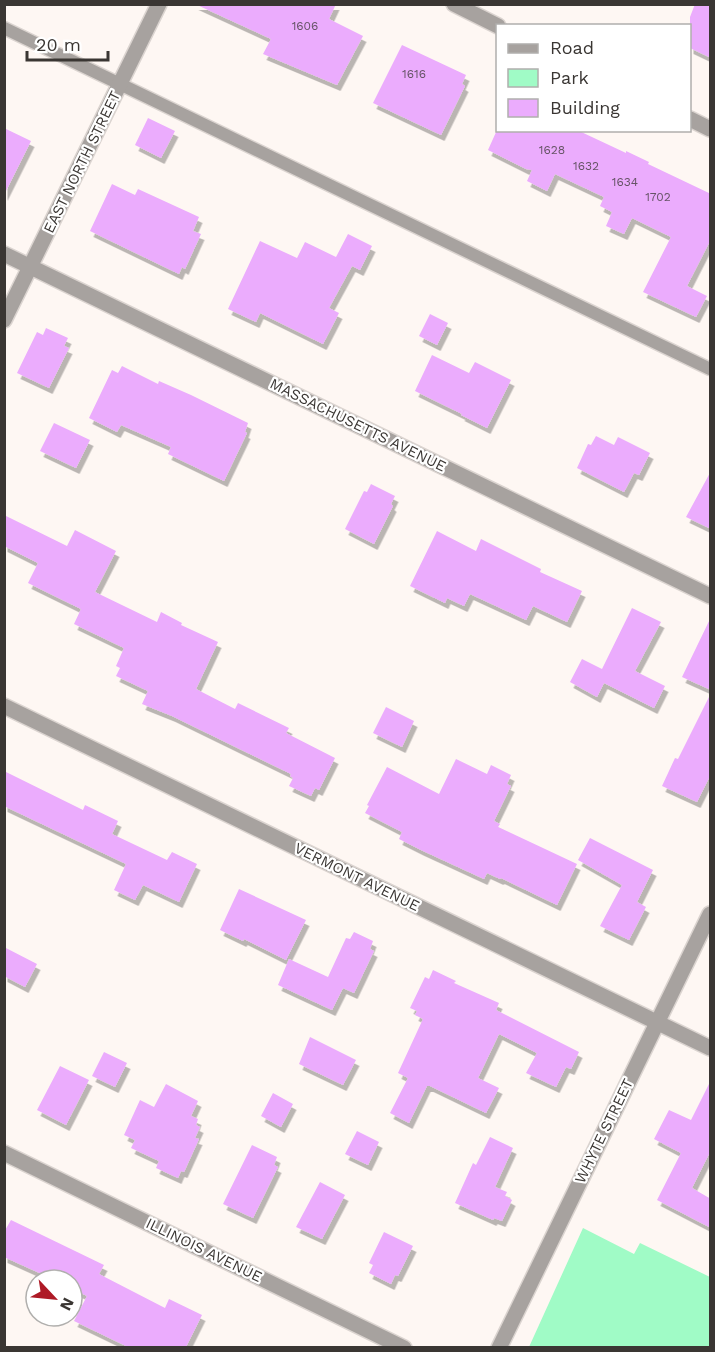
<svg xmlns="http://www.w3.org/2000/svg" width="715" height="1352" font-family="'Work Sans',sans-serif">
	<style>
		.green { fill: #a0fbc6 }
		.building { fill: #ebacfd; filter: url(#shadow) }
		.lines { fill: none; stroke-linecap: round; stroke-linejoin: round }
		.lane-casing { stroke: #dbd4d0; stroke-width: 15 }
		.street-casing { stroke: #dbd4d0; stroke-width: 18 }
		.lane { stroke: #a7a29f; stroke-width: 12 }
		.street { stroke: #a7a29f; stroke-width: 15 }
		.labels { text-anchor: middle; stroke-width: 4.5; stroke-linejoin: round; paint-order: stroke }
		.number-label { font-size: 12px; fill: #665466 }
		.street-label { font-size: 15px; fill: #3a3633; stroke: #fff }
	</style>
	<defs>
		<filter id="shadow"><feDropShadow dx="3.5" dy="6" stdDeviation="0" flood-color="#0004"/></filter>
	</defs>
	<rect width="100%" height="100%" fill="#fef7f3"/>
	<path class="green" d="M583,1228L634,1254L640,1243L710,1277V1347H529Z"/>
	<path class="building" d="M195,4H336L329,19L363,36L337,85L263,54L271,39Z
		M695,4H711V58L690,48V17Z
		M402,45L466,75L462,84L465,86L441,135L373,103Z
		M148,118L175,131L161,158L135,145Z
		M4,128L31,141L4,195Z
		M497,130H577L626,153V151L649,162L648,164L711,194V239L687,286L707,296L696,317L643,292L671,237L632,218L624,234L606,226L612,212L600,206L604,197L555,174L547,191L527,181L532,170L526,169L488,150Z
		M112,184L135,195L138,189L199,217L193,231L201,234L185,269L182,267L179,274L90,231Z
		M348,234L372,246L360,270L352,266L329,308L339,313L323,344L260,313L256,322L228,309L260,241L297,258L305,242L336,257Z
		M430,314L448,323L437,345L419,336Z
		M46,328L68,338L64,346L69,348L49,388L17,373L37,332L43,335Z
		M432,355L469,373L475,362L511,380L487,428L461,415L462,414L415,391Z
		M122,366L158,384L159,381L191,395L248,423L245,432L247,433L224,481L168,454L171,447L121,425L117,432L89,418L112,370L118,373Z
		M54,423L90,440L76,468L40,451Z
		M596,436L614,445L618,437L650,453L639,475L634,473L624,492L577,468L588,444L591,445Z
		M711,471V529L686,517Z
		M371,484L395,496L391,504L393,506L374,544L345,529L364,491L367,492Z
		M4,515L67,546L75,530L116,551L95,592L157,622L161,612L182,623L181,625L218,642L196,689L235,709L238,703L289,728L286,733L335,758L319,790L315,788L311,796L289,786L293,778L290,776L291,774L172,716L142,704L148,691L116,676L120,668L116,666L124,648L74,624L81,609L28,583L38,563L4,546Z
		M437,531L476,551L481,539L541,569L540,572L582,591L567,622L533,606L526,620L470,594L464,606L447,598L445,603L410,586Z
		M632,608L661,622L635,671L665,686L654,708L604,683L597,697L570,682L582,659L602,669Z
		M711,617V690L682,677Z
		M711,693V774L697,802L662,786L675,758L678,759Z
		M386,707L414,721L402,747L373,733Z
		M456,759L487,774L491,765L511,775L507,784L511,786L494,821L500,824L498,827L577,864L557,905L501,878L500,879L487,873L484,879L421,850L399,839L402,832L365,813L369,806L367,805L387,767L439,794Z
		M4,771L83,810L85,805L118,821L112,834L167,860L172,852L197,864L179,902L143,885L135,900L114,890L126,864L4,806Z
		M590,838L653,870L637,902L646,907L629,940L600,926L622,885L578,860Z
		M239,889L306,920L286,960L244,939L243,941L220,930Z
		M354,932L373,941L370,949L374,951L354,993L343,988L332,1010L278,985L289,959L328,977L346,938L350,939Z
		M4,947L37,964L25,987L4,976Z
		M433,970L456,981L454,983L499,1003L496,1010L579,1052L571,1069L566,1067L556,1087L526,1073L537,1053L499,1034L478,1078L499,1088L486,1113L430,1086H427L409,1123L390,1113L408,1078L398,1073L423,1019L415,1015L417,1011L410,1008L425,977L429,979Z
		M310,1037L356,1060L343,1085L299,1064Z
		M104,1052L127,1063L115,1087L92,1076Z
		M60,1066L89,1080L66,1125L37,1110Z
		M711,1080V1150L692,1188L711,1199V1228L657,1200L681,1153L654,1139L669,1110L691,1120Z
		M166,1084L198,1101L191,1116L198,1119L196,1125L200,1127L195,1138L199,1139L184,1172L181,1171L178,1178L156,1168L159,1161L131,1148L135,1140L124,1135L140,1100L154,1107Z
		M273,1093L293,1104L281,1127L261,1116Z
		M357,1131L379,1142L368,1165L345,1154Z
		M490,1137L513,1148L495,1187L507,1192L505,1196L512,1200L502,1221L494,1218L493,1220L455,1203L473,1163L476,1165Z
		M252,1145L277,1157L274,1165L278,1167L253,1218L223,1204Z
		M320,1182L345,1195L322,1239L296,1227Z
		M11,1220L104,1265L99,1274L165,1308L169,1299L202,1315L186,1347H128L74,1321L87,1296L72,1289V1280H55L4,1257V1232Z
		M384,1232L413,1246L398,1276L395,1275L391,1284L369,1273L373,1265L369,1263Z"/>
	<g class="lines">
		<defs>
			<path id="lane" d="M4,28L710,369"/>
			<path id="street" d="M454,4L498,26
				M690,119L710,129
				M4,254L710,596
				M4,320L159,4
				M4,706L710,1048
				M4,1153L404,1348
				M499,1348L710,914"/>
		</defs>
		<use href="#lane" class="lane-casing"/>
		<use href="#street" class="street-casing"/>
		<use href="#lane" class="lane"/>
		<use href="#street" class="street"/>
	</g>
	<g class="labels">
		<g class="number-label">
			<text x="305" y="30">1606</text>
			<text x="414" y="78">1616</text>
			<text x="552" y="154">1628</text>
			<text x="586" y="170">1632</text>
			<text x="625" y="186">1634</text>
			<text x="658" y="201">1702</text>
		</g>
		<g class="street-label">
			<text transform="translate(82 162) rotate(-64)" y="5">EAST NORTH STREET</text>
			<text transform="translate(358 425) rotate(26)" y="5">MASSACHUSETTS AVENUE</text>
			<text transform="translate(357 877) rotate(26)" y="5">VERMONT AVENUE</text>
			<text transform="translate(604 1131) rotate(-64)" y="5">WHYTE STREET</text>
			<text transform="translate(204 1250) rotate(26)" y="5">ILLINOIS AVENUE</text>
		</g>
	</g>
	<rect width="715" height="1352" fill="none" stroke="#3a3633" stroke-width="12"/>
	<rect x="496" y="24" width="195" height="108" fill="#ffffff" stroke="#b0afad" stroke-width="1.5"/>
	<rect x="508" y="44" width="30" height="9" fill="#a7a29f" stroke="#b0afad" stroke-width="1.5"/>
	<text x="550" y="54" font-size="18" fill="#3a3633">Road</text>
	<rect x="508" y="69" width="30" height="18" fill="#a0fbc6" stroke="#b0afad" stroke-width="1.5"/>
	<text x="550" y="84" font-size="18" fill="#3a3633">Park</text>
	<rect x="508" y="99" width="30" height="18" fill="#ebacfd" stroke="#b0afad" stroke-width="1.5"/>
	<text x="550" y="114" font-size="18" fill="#3a3633">Building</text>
	<g transform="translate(54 1298) rotate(116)"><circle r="28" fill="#ffffff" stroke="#b0afad" stroke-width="1.5"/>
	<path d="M0-4.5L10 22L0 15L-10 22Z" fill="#ae1a26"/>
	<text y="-9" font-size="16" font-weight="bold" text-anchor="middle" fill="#3a3633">N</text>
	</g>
	<path d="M27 51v9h81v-9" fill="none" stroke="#3a3633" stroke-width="3"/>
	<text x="36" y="51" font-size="18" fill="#3a3633" stroke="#ffffff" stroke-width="4.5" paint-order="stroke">20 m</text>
</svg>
